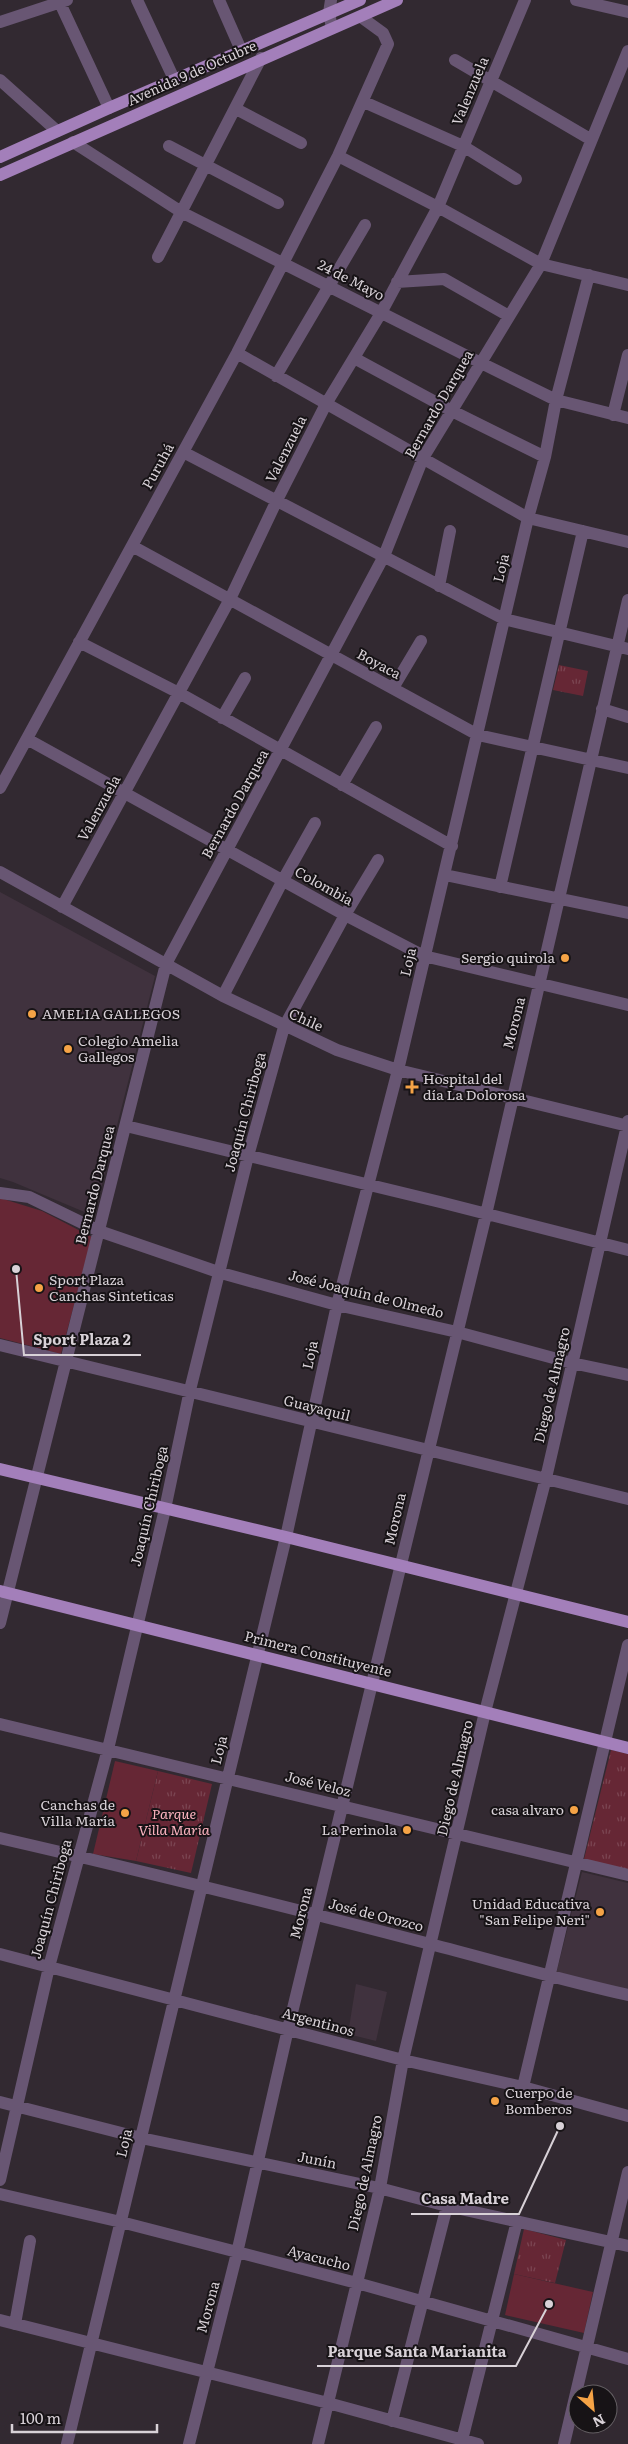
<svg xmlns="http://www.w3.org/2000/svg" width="628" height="2444" font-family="Literata,serif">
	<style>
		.built { fill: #40323e }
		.grass { fill: url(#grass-tufts) }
		.garden { fill: #662735 }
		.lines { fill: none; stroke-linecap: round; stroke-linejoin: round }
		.minor { stroke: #685673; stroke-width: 12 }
		.major { stroke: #a37fba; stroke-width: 12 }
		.poi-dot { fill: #f5a346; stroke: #171316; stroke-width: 2 }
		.labels { text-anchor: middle; stroke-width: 4; stroke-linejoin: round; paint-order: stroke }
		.street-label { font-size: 14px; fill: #d8d1d7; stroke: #171316 }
		.poi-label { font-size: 14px; fill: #d8d1d7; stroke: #171316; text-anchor: end }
		.park-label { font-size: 14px; font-style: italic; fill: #fcb3bf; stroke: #171316 }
		.leader { fill: none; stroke: #d8d1d7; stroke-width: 2 }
		.callout-dot { fill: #d8d1d7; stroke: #171316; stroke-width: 2 }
		.callout-label { font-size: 15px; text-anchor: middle; font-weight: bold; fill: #d8d1d7; stroke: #171316; stroke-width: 4; stroke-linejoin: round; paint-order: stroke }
	</style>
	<defs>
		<pattern id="grass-tufts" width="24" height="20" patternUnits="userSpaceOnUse" patternTransform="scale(1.25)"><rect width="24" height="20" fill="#662735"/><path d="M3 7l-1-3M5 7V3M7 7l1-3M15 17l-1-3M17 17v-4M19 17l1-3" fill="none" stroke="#7b4552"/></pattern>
	</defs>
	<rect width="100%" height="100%" fill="#322931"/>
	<path class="built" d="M0,892L155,976L94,1216L13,1182L0,1178Z
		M582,1872L628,1883V1991L556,1974Z
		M356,1984L387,1992L376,2041L348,2034Z"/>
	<path class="grass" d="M559,665L588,671L583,696L553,690Z
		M611,1750L628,1754V1870L584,1859Z
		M158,1771L212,1784L191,1873L136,1861Z
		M524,2229L566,2240L555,2283L514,2274Z"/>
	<path class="garden" d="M0,1198L42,1211L92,1237L61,1354L0,1338Z
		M115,1761L158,1771L136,1861L93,1854Z
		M514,2274L593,2292L584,2333L505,2315Z"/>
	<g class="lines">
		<path class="minor" d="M137,0L174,79
			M219,0L241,50
			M331,0L329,13L332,28
			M576,0L628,12
			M60,3L109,108
			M0,22L67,0
			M455,60L590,139
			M0,80L57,131
			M364,102L463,146L516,179
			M236,109L301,143
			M73,142L183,213L481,363L556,400L628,418
			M169,146L278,203
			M338,156L438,207L541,264L628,285
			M158,257L261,58
			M397,282L444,279L509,316
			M237,353L528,518L628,542
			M354,358L452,411L545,457
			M276,376L365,225
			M613,415L628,355
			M183,452L504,619L628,649
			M132,546L478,735L628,768
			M439,586L450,531
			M79,642L179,693L452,846
			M393,688L421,641
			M602,709L628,717
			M222,718L245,678
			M27,739L345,915L424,956L628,1005
			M342,785L376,727
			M0,788L237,353L338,156L388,44L383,33L361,17
			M0,872L223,996L337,1050L398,1070L628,1126
			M445,875L628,913
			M500,887L583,531
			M62,907L230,599L277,500L326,404L381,313L438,207L525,0
			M223,996L283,880L315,823
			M126,1126L440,1202L628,1250
			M0,1193L29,1197L99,1231L221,1273L337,1305L457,1332L572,1363L628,1375
			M0,1345L628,1499
			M0,1623L166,964L384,556L423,458L541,264L628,51
			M0,1724L628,1875
			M0,1838C144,1871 287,1907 430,1944C496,1961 561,1980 628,1995
			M0,1954L403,2060L523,2087L628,2116
			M523,2087L628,1645
			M0,2102L141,2138L379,2188L447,2206L628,2246
			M0,2180L49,1967L108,1749L165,1509L190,1390L248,1156L284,1027L345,915L378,860
			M0,2194L121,2222L357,2283L628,2359
			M0,2320L328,2403L478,2444
			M15,2324L30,2241
			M392,2421L447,2206
			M67,2444L286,1537L337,1305L398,1070L528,518L545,457L556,400L589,275
			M189,2444L237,2253L288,2029L484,1223L628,600
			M318,2444L380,2188L403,2060L485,1712L546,1478L628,1121
			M461,2444L517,2221
			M564,2444L628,2172"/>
		<path class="major" d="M0,157L109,108L360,0
			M0,175L397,0
			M0,1469L286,1537L628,1622
			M0,1591L628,1748"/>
	</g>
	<g class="poi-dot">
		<circle cx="565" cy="958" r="5"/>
		<circle cx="32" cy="1014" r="5"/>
		<circle cx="68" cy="1049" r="5"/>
		<path d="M409.5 1079.5h5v5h5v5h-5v5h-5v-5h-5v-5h5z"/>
		<circle cx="39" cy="1288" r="5"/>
		<circle cx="574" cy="1810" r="5"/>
		<circle cx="125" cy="1813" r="5"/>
		<circle cx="407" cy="1830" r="5"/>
		<circle cx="600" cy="1912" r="5"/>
		<circle cx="495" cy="2101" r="5"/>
	</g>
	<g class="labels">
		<g class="street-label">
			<text transform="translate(192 73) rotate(-24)" y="5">Avenida 9 de Octubre</text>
			<text transform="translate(470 91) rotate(-67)" y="5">Valenzuela</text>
			<text transform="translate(351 280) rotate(27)" y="5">24 de Mayo</text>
			<text transform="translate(439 404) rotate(-60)" y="5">Bernardo Darquea</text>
			<text transform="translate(286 449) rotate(-63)" y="5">Valenzuela</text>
			<text transform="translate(158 466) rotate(-61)" y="5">Puruhá</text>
			<text transform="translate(501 568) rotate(-77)" y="5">Loja</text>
			<text transform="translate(379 664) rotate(28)" y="5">Boyaca</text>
			<text transform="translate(235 804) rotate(-61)" y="5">Bernardo Darquea</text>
			<text transform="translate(99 808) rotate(-61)" y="5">Valenzuela</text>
			<text transform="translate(324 886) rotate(29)" y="5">Colombia</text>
			<text transform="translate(408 962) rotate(-77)" y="5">Loja</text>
			<text transform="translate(306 1020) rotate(24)" y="5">Chile</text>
			<text transform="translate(514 1023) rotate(-76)" y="5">Morona</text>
			<text transform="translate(245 1112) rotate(-75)" y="5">Joaquín Chiriboga</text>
			<text transform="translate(95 1185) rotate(-76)" y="5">Bernardo Darquea</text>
			<text transform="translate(366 1294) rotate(14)" y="5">José Joaquín de Olmedo</text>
			<text transform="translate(310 1355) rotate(-78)" y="5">Loja</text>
			<text transform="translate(552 1385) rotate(-77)" y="5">Diego de Almagro</text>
			<text transform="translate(317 1408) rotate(14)" y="5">Guayaquil</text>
			<text transform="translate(149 1506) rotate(-77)" y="5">Joaquín Chiriboga</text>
			<text transform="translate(395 1519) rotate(-77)" y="5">Morona</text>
			<text transform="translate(318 1654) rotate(14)" y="5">Primera Constituyente</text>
			<text transform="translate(219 1750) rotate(-76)" y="5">Loja</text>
			<text transform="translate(455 1778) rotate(-77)" y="5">Diego de Almagro</text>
			<text transform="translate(318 1784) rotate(14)" y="5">José Veloz</text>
			<text transform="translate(51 1899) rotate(-75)" y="5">Joaquín Chiriboga</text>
			<text transform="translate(301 1913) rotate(-76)" y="5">Morona</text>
			<text transform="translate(376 1915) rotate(14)" y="5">José de Orozco</text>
			<text transform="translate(318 2022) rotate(15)" y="5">Argentinos</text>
			<text transform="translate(124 2143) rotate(-77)" y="5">Loja</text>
			<text transform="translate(317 2160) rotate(11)" y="5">Junín</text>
			<text transform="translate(365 2173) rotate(-78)" y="5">Diego de Almagro</text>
			<text transform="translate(319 2258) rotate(14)" y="5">Ayacucho</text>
			<text transform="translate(208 2307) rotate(-75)" y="5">Morona</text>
		</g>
		<g class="poi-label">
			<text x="555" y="963">Sergio quirola</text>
			<text x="42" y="1019" text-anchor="start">AMELIA GALLEGOS</text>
			<text x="78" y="1046" text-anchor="start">Colegio Amelia<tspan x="78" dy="16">Gallegos</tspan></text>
			<text x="423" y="1084" text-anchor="start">Hospital del<tspan x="423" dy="16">día La Dolorosa</tspan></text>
			<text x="49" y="1285" text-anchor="start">Sport Plaza<tspan x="49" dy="16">Canchas Sinteticas</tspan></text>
			<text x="115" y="1810">Canchas de<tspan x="115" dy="16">Villa María</tspan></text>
			<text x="564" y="1815">casa alvaro</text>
			<text x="397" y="1835">La Perinola</text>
			<text x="590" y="1909">Unidad Educativa<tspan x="590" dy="16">"San Felipe Neri"</tspan></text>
			<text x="505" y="2098" text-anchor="start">Cuerpo de<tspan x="505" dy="16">Bomberos</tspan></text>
		</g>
		<g class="park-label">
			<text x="174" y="1819">Parque<tspan x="174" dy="16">Villa María</tspan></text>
		</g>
	</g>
	<path class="leader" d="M16 1269L24 1355H141M560 2126L519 2214H411M549 2304L516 2366H317"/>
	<g class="callout-dot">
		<circle cx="16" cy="1269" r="5"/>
		<circle cx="560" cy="2126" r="5"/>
		<circle cx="549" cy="2304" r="5"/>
	</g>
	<g class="callout-label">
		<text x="82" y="1345">Sport Plaza 2</text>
		<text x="465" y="2204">Casa Madre</text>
		<text x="417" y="2357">Parque Santa Marianita</text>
	</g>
	<g transform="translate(593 2409) rotate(153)"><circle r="24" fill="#171316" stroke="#645f63"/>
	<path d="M0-4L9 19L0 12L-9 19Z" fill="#f5a346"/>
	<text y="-8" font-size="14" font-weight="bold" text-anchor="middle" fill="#d8d1d7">N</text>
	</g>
	<path d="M12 2424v8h145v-8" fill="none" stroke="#d8d1d7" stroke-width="2.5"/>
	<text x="20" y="2424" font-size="15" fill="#d8d1d7" stroke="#171316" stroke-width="4" paint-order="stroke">100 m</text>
</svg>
